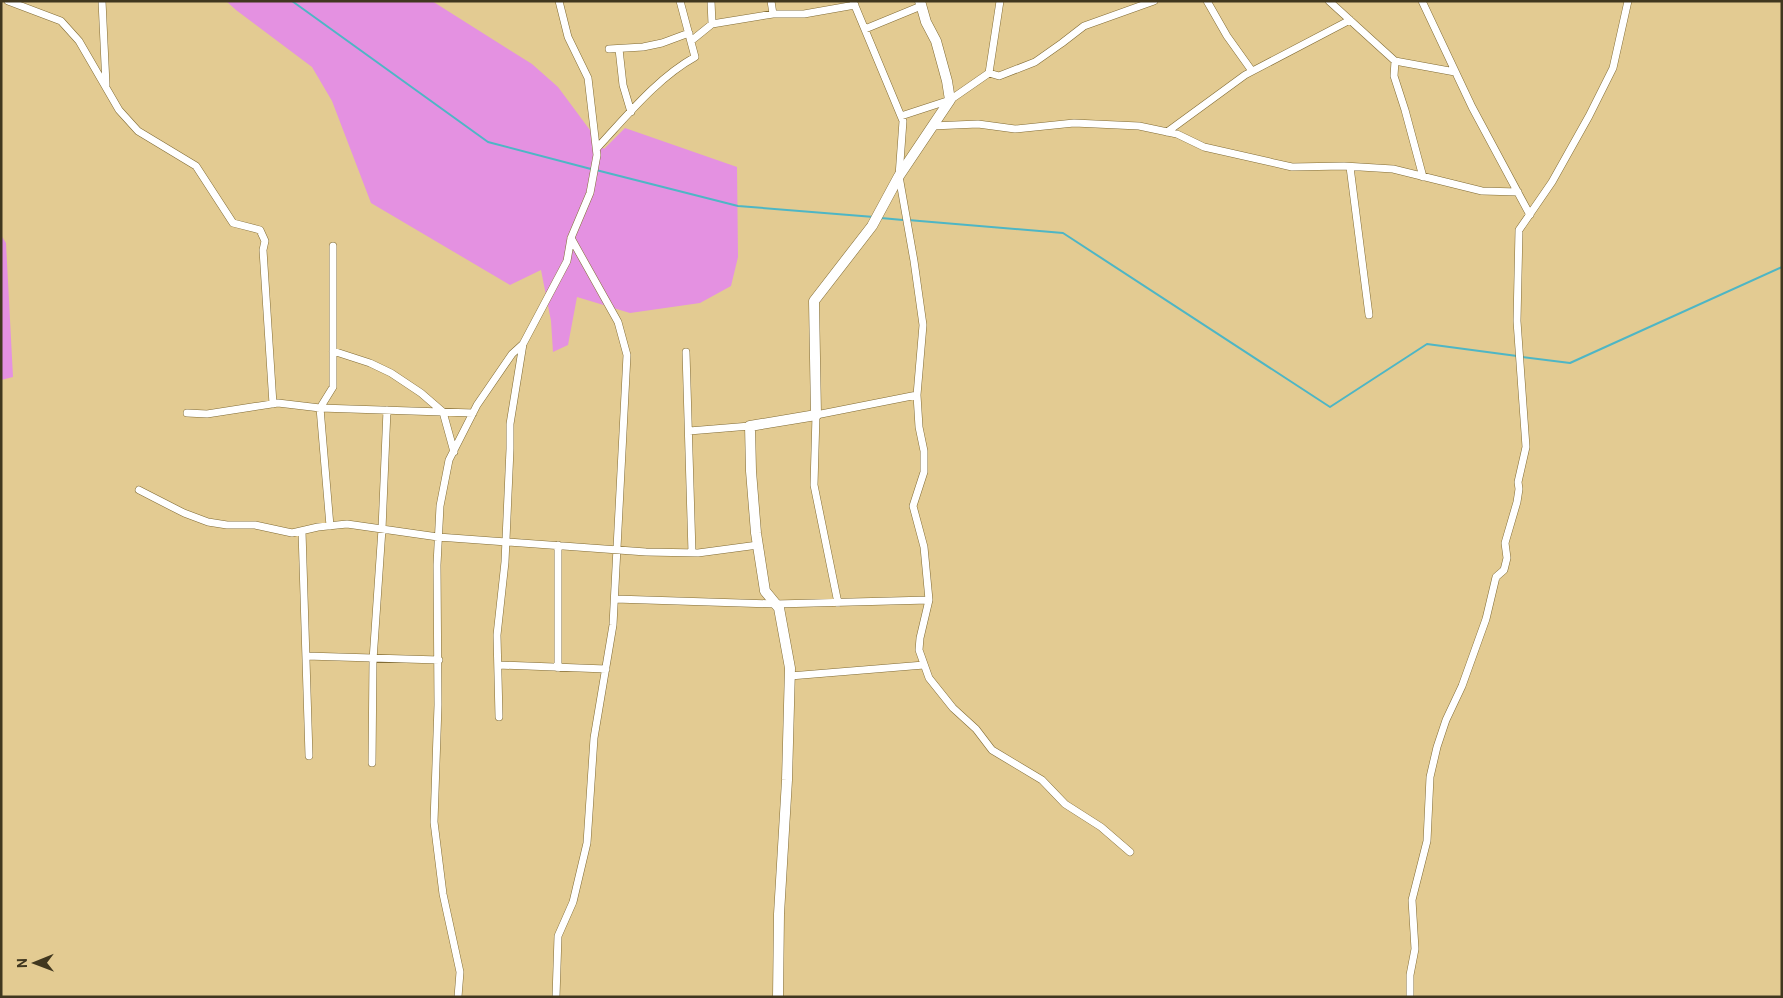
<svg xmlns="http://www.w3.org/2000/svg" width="1783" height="998" font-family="Roboto,sans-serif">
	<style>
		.green { fill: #e491e1 }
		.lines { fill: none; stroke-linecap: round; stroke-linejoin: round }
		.stream { stroke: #4eb6c5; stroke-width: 2 }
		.street-casing { stroke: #816b34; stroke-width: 8 }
		.secondary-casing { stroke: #816b34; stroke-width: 11 }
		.street { stroke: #fff; stroke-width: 7 }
		.secondary { stroke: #fff; stroke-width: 10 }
	</style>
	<rect width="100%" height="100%" fill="#e3cb92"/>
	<path class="green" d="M226,1H432L532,64L558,87L604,149L625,128L737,167L738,257L731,286L700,303L630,313L577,297L568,345L553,352L551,321L541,270L510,285L371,203L332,101L312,67L236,10Z
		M1,235L6,243L13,377L1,380Z"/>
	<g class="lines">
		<path class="stream" d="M292,1L488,142L591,169
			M596,170L738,206L874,217
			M881,218L903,220
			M908,220L1063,233L1330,407L1427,344L1517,356
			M1522,357L1570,363L1782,267"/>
		<defs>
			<path id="street" d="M8,1L61,21L79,41L119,110L138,131L196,166L233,223L260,230L265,241L263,250L273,404
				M102,1L106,85
				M711,1L712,24
				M771,1L773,14
				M853,1L903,121L899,176L914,261L923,325L917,395L919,427L924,451V472L913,506L924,547L929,600L920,638L919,650L929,678L953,708L976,729L992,750L1042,780L1065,804L1101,827L1130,852
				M1207,1L1227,36L1252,71
				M1329,1L1395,61L1455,72
				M1422,1L1472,107L1530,215
				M865,29L921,6
				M691,41L712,24L773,14H804L855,5
				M609,49L643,47L662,43L689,33
				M619,49L623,85L631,112
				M1395,61L1394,76L1405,110L1423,177
				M989,73L999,76L1035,62L1062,43L1084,26L1154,1
				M901,116L950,100L989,73L1000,1
				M932,126L978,124L1015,129L1074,123L1139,126L1177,134L1204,147L1292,167L1344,166L1393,169L1482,191L1518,192
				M1167,132L1245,75L1350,20
				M597,148C626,117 657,78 695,57L680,1
				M1350,167L1369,315
				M333,351L370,363L391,373L421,393L443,412L454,452
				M686,352L692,553
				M187,413L207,414L278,403L320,408L473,413
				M689,431L750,426
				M139,490L184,513L208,522L227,525H255L292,533L318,527L347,524L438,537L646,552L698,553L758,545
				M330,526L320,408L333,387V246
				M302,531L309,756
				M615,599L776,604L929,600
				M838,603L814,485L816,415L917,395
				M306,656L439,660
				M498,665L606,669
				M558,668V545
				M790,676L924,665
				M499,717L497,635L505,562L510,449V424L523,344L567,261L571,238L590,193L597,155L588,78L568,37L559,1
				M372,763L373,660L382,529L387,410
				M458,997L460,972L443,894L434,822L438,705L437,565L440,506L449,460L477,405L512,354L523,344
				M556,997L558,936L573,902L587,843L594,738L613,625L627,355L618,322L571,238
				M1410,997V975L1415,949L1412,900L1427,841L1430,777L1437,747L1446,720L1462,686L1486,619L1496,577L1504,570L1507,558L1505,543L1517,502L1519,489L1518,482L1526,447L1517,321L1519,230L1552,182L1589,116L1613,68L1628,1"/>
			<path id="secondary" d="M778,997L779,914L787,780L790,668L779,608L765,591L756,533L751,471L750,426L816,415L814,301L872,226L899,176L950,100L947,81L936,41L926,22L920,1"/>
		</defs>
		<use href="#street" class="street-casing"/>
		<use href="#secondary" class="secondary-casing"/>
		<use href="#street" class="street"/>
		<use href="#secondary" class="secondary"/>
	</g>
	<rect width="1783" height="998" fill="none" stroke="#40371f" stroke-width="5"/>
	<g transform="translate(35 963) rotate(269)" stroke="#e3cb92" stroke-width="4" paint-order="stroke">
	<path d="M0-4L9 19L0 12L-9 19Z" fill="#40371f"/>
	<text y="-8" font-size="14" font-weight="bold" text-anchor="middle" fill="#40371f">N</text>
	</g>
</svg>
